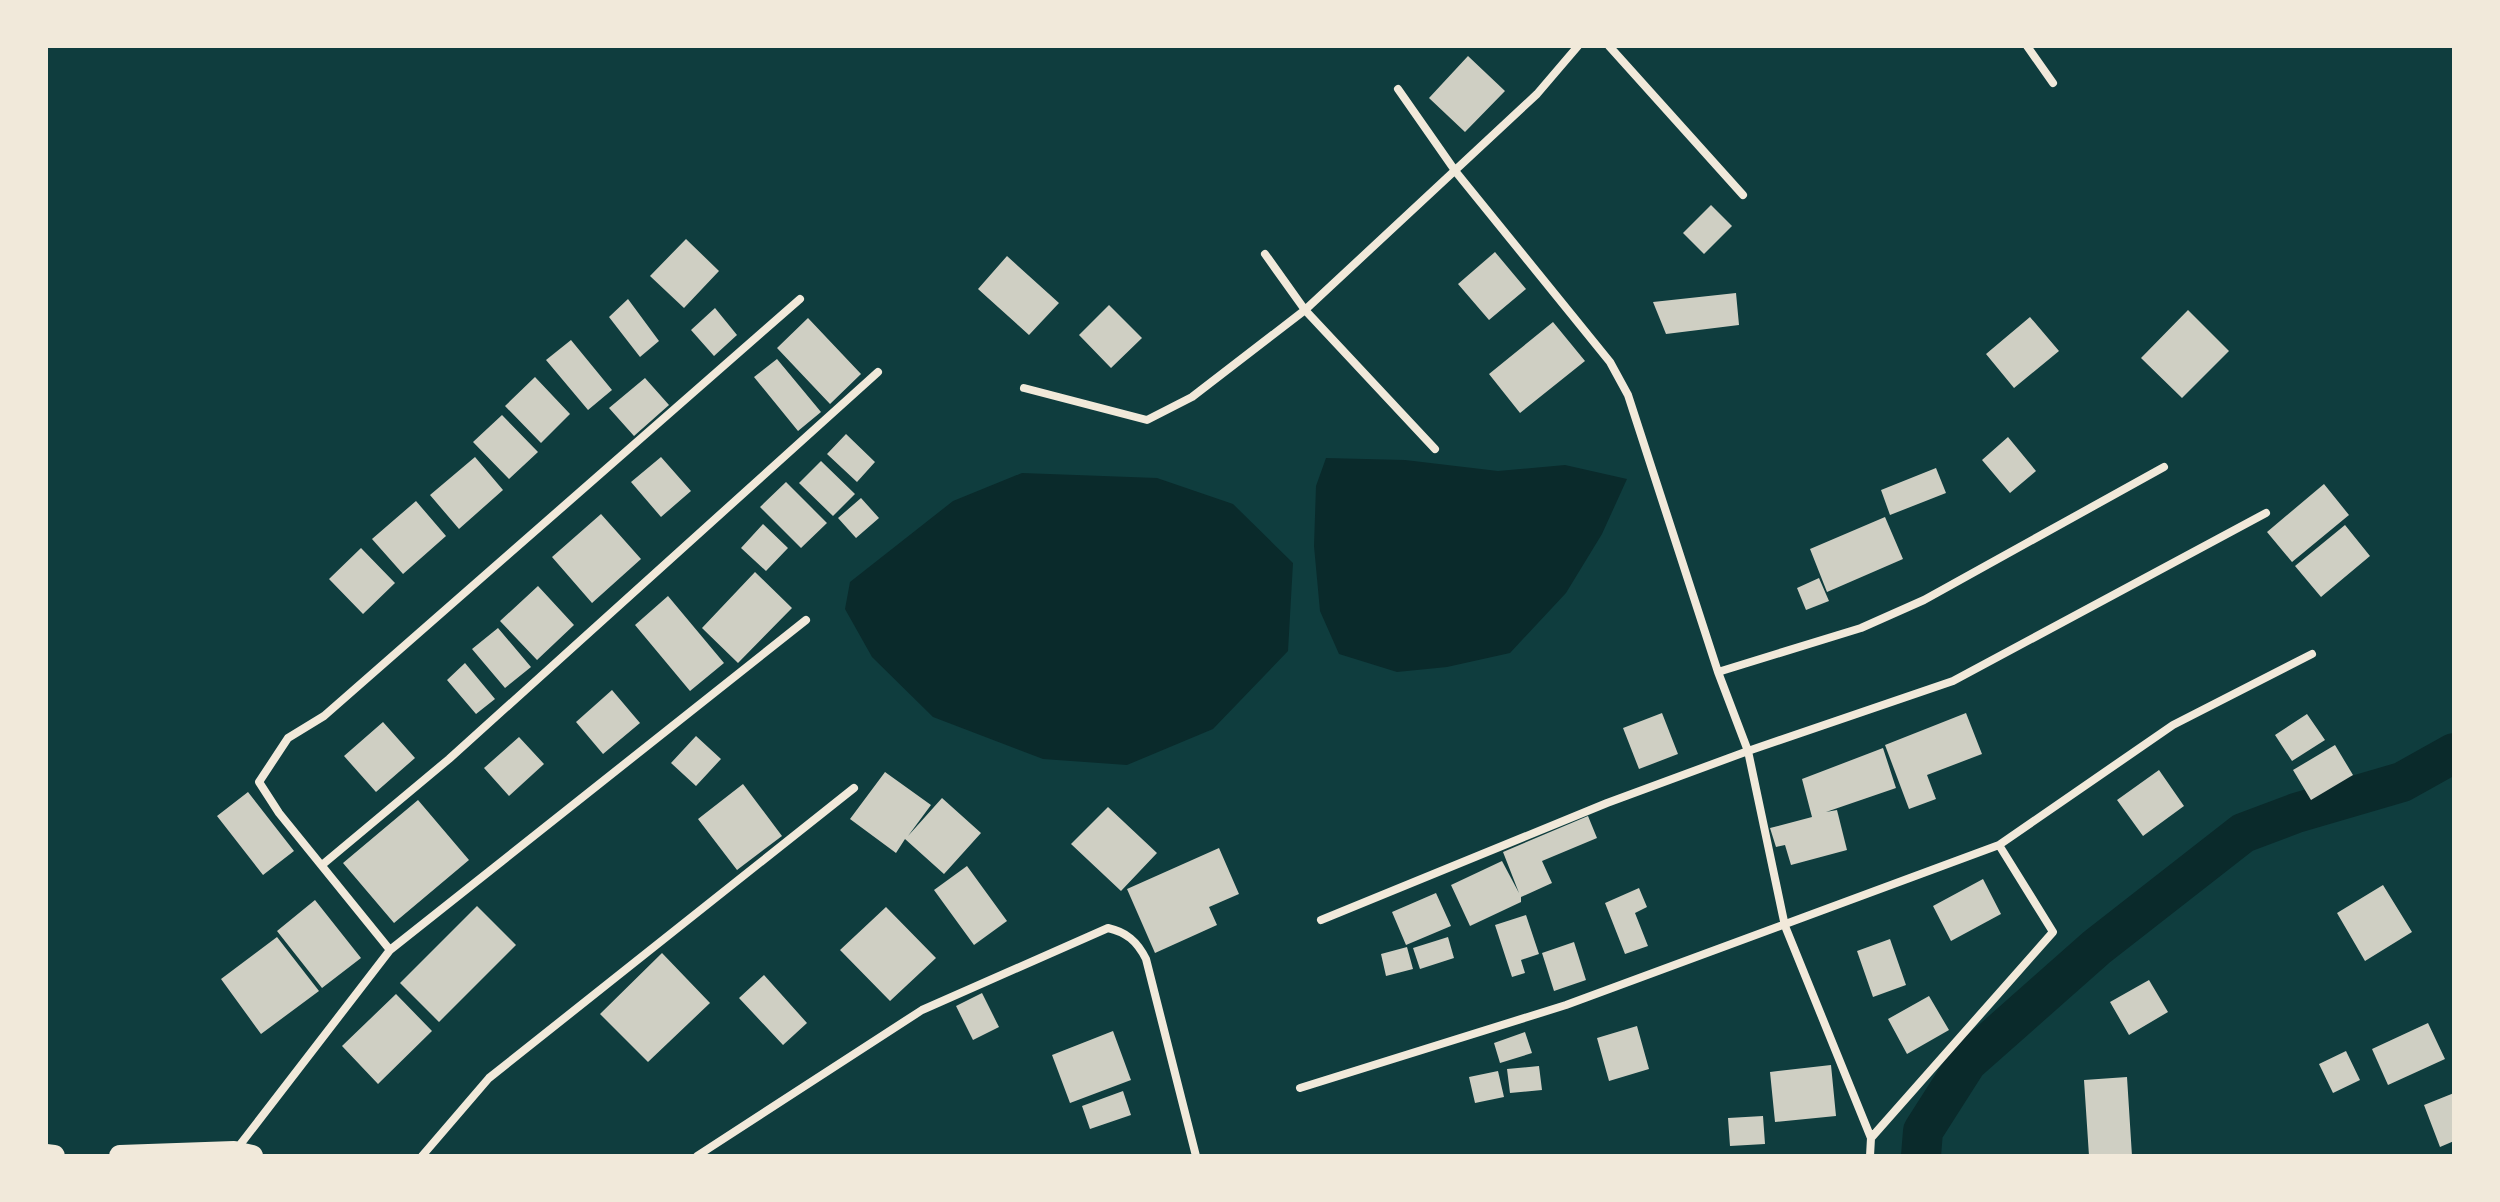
<svg xmlns="http://www.w3.org/2000/svg" width="2500" height="1202" font-family="Karla,sans-serif">
	<style>
		.water { fill: #0a2a2b }
		.lines { fill: none; stroke-linecap: round; stroke-linejoin: round }
		.canal { stroke: #0a2a2b; stroke-width: 40 }
		.building { fill: #cfcfc3 }
		.minor { stroke: #f1e9da; stroke-width: 8 }
		.trunk { stroke: #f1e9da; stroke-width: 22 }
	</style>
	<rect width="100%" height="100%" fill="#0f3d3e"/>
	<path class="water" d="M1326,458L1405,460L1498,471L1565,465L1627,479L1602,534L1566,593L1510,653L1447,667L1397,672L1339,654L1320,611L1314,546L1316,486Z
		M1022,473L1157,478L1233,504L1293,563L1288,651L1213,729L1127,765L1043,759L933,717L872,657L845,609L850,582L953,501Z"/>
	<g class="lines">
		<path class="canal" d="M1921,1156L1923,1131L1967,1062L2097,947L2243,833L2296,813L2402,782L2454,753"/>
	</g>
	<path class="building" d="M1468,56L1505,91L1465,132L1429,98Z
		M1711,205L1732,226L1704,254L1683,233Z
		M686,239L719,271L684,308L650,276Z
		M1495,252L1526,289L1489,320L1458,284Z
		M1007,256L1059,303L1029,335L978,289Z
		M1736,293L1739,325L1666,334L1653,302Z
		M628,299L659,341L640,357L609,317Z
		M1109,305L1142,338L1111,368L1079,335Z
		M715,308L737,335L714,356L691,330Z
		M2188,310L2229,351L2182,398L2141,358Z
		M2030,317L2059,351L2014,388L1986,354Z
		M808,318L861,374L830,404L777,348Z
		M1553,322L1585,361L1520,413L1489,374Z
		M571,340L612,390L588,410L546,360Z
		M777,359L821,412L798,431L754,377Z
		M535,377L570,414L541,443L505,406Z
		M645,378L669,405L634,436L609,408Z
		M502,415L538,452L509,479L473,442Z
		M846,434L875,462L857,482L827,454Z
		M2008,437L2036,471L2010,493L1982,460Z
		M475,457L503,490L459,529L430,495Z
		M661,457L691,491L661,517L631,482Z
		M821,461L855,494L833,516L799,483Z
		M1936,468L1946,493L1890,515L1881,490Z
		M786,482L827,523L801,548L760,507Z
		M2324,484L2349,515L2292,562L2267,532Z
		M861,498L879,518L856,538L838,518Z
		M416,501L446,536L403,574L372,539Z
		M601,514L641,559L592,603L552,557Z
		M1885,517L1903,559L1827,592L1810,549Z
		M763,524L788,548L766,571L741,548Z
		M2345,525L2370,556L2321,597L2295,566Z
		M361,548L395,583L363,614L329,579Z
		M755,572L792,608L738,663L702,628Z
		M1819,578L1829,601L1806,610L1797,588Z
		M538,586L574,625L537,660L500,621Z
		M668,596L724,663L690,691L635,625Z
		M498,628L531,667L505,688L472,649Z
		M465,663L495,699L476,714L447,680Z
		M612,690L640,723L603,754L576,722Z
		M1662,713L1678,754L1639,769L1623,728Z
		M1966,713L1982,754L1927,775L1936,799L1909,809L1885,745Z
		M2307,714L2325,740L2292,761L2275,735Z
		M383,722L415,758L376,792L344,756Z
		M696,736L721,759L696,786L671,763Z
		M519,737L544,764L509,796L484,768Z
		M2335,745L2353,775L2311,800L2293,770Z
		M1883,748L1896,788L1826,812L1837,810L1847,850L1791,865L1785,845L1776,847L1770,828L1812,817L1802,779Z
		M2159,770L2184,806L2143,836L2117,800Z
		M885,772L931,805L908,836L942,798L981,833L944,874L905,839L896,853L850,819Z
		M743,784L782,836L737,870L698,819Z
		M248,792L294,851L263,875L217,816Z
		M418,800L469,860L394,923L343,863Z
		M1108,807L1157,853L1121,891L1071,844Z
		M1588,816L1597,838L1542,861L1552,883L1521,897V902L1470,926L1451,885L1502,861L1519,893L1503,852Z
		M1219,848L1239,894L1209,907L1217,925L1155,953L1127,889Z
		M967,866L1007,921L974,945L934,890Z
		M1983,879L2001,914L1951,941L1933,906Z
		M2383,885L2412,932L2365,961L2337,913Z
		M1639,888L1647,907L1635,913L1648,946L1625,954L1605,903Z
		M1436,893L1451,926L1406,945L1392,912Z
		M315,900L361,958L322,988L277,931Z
		M477,906L516,945L439,1022L400,983Z
		M886,907L936,958L890,1001L840,950Z
		M1526,915L1539,954L1521,960L1525,973L1512,977L1495,925Z
		M277,937L319,991L261,1034L221,979Z
		M1448,937L1454,958L1420,969L1413,948Z
		M1890,939L1906,985L1873,997L1857,951Z
		M1574,942L1586,980L1554,991L1542,953Z
		M1407,947L1413,969L1386,976L1381,954Z
		M662,953L710,1003L648,1062L600,1014Z
		M764,975L807,1023L783,1045L739,998Z
		M2149,980L2168,1012L2129,1035L2110,1002Z
		M982,993L999,1027L973,1040L956,1006Z
		M396,994L432,1031L378,1084L342,1046Z
		M1929,996L1949,1030L1907,1054L1888,1019Z
		M2428,1023L2445,1059L2388,1085L2372,1049Z
		M1637,1026L1649,1069L1609,1081L1597,1038Z
		M1113,1031L1131,1080L1070,1103L1052,1055Z
		M1525,1032L1532,1053L1500,1063L1494,1043Z
		M2346,1051L2360,1080L2333,1093L2319,1064Z
		M1831,1065L1836,1116L1775,1122L1770,1072Z
		M1539,1066L1542,1090L1510,1093L1507,1069Z
		M1498,1071L1504,1097L1475,1103L1469,1077Z
		M2127,1077L2132,1156H2089L2084,1080Z
		M1123,1091L1131,1115L1090,1129L1082,1106Z
		M2454,1093V1141L2440,1147L2424,1105Z
		M1763,1116L1765,1144L1730,1146L1728,1118Z"/>
	<g class="lines">
		<path class="minor" d="M1609,46L1743,195
			M2027,46L2053,83
			M1398,89L1456,172L1610,362L1628,395L1718,672L1748,751L1785,926L1871,1138L1870,1156
			M1265,254L1305,310L1435,449
			M1024,388L1147,420L1192,397L1305,310L1537,94L1578,46
			M1718,672L1861,628L1924,600L2164,467
			M322,865L449,759L878,372
			M1321,920L1607,803L1748,751L1953,681L2266,513
			M390,950L279,813L259,782L288,738L324,716L800,299
			M1300,1088L1566,1005L1999,845L2173,725L2312,654
			M1871,1138L2053,932L1999,845
			M236,1150L390,950L806,620
			M422,1156L489,1078L854,788
			M697,1156L922,1010L1108,928C1126,932 1137,941 1146,959L1196,1156"/>
		<path class="trunk" d="M46,1155L54,1156
			M120,1156L234,1152L252,1156"/>
	</g>
	<rect width="2500" height="1202" fill="none" stroke="#f1e9da" stroke-width="96"/>
</svg>
